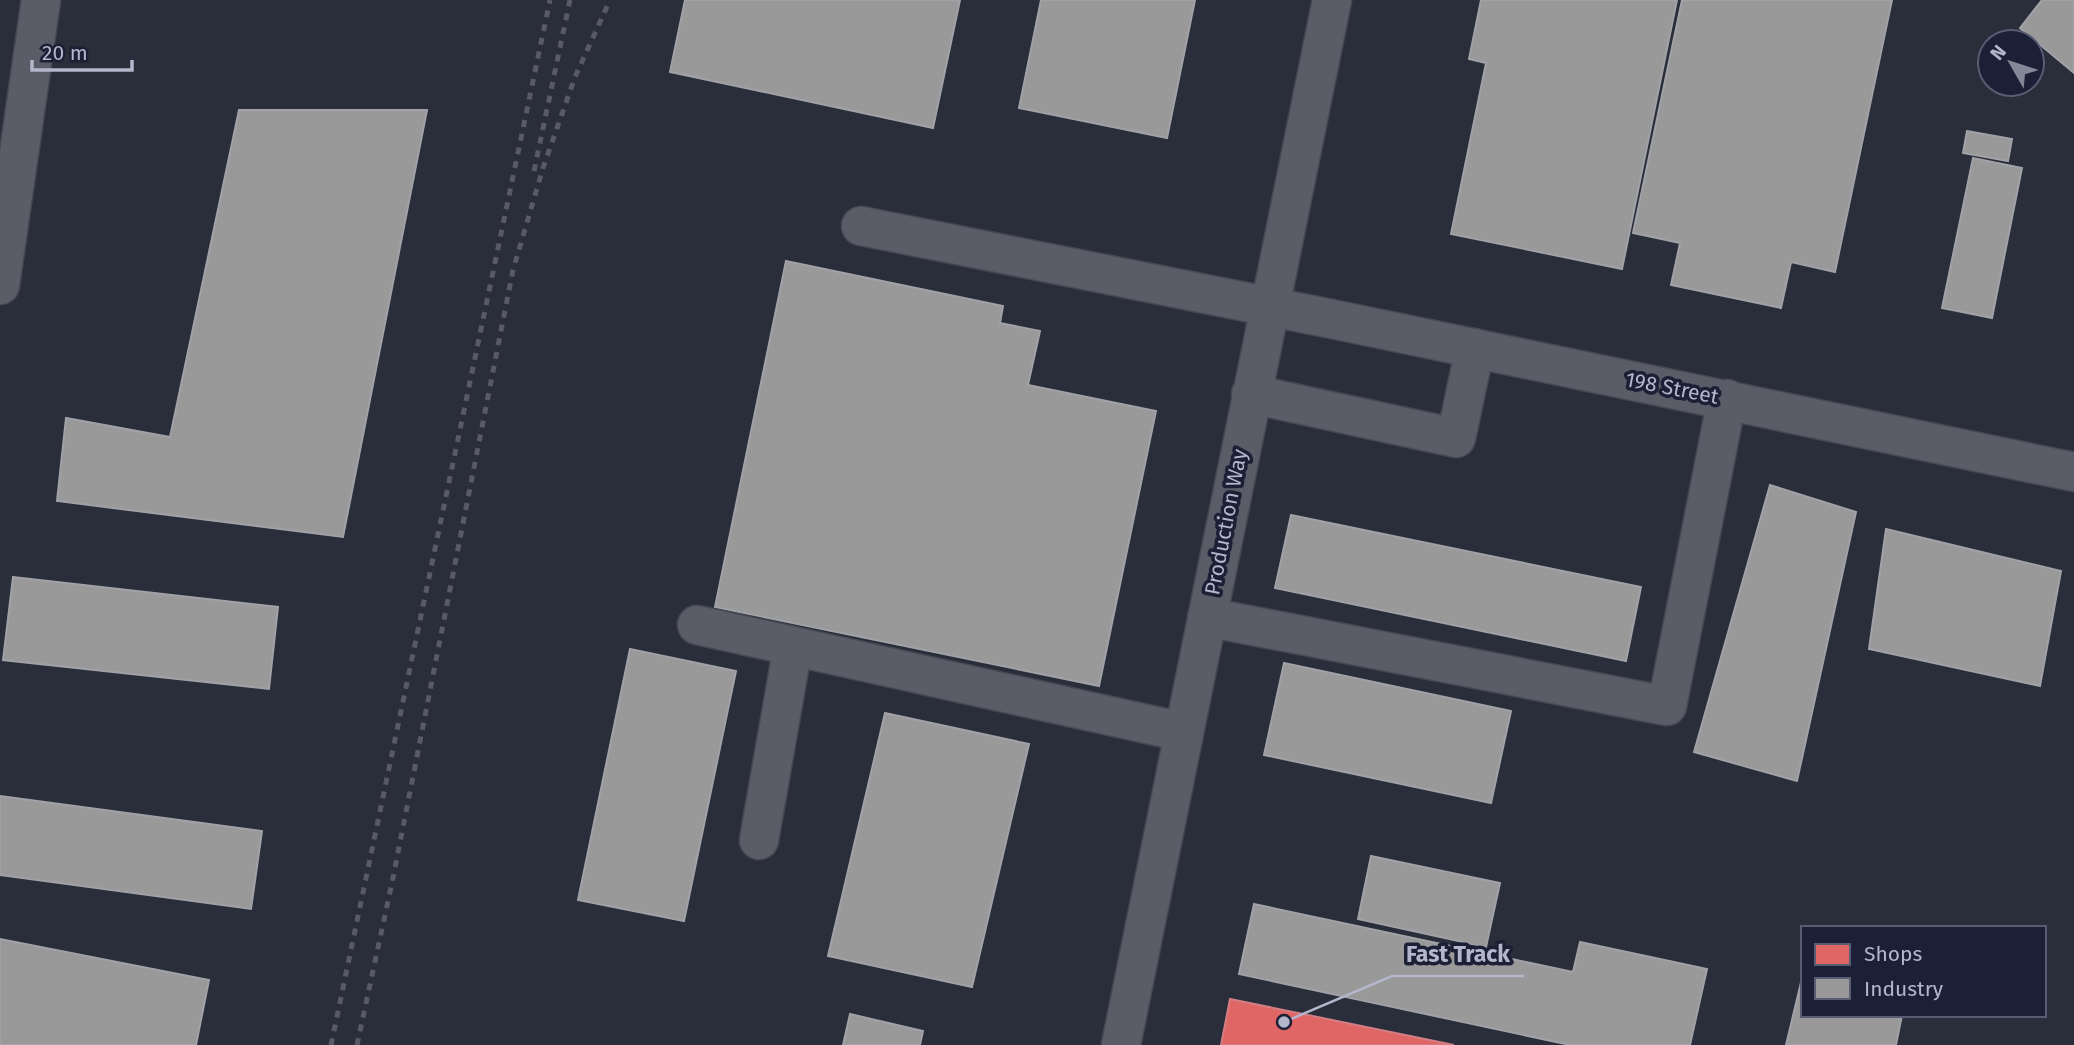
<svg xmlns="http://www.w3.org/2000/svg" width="2074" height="1045" font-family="'Fira Sans',sans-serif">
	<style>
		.shops { fill: #e06666; stroke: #d37e84; stroke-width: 2 }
		.industry { fill: #999; stroke: #a1a2a8; stroke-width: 2 }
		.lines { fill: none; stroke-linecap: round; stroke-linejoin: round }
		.minor-casing { stroke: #464953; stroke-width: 41 }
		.minor { stroke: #5a5c67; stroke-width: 38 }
		.rail { stroke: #595a65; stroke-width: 5; stroke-dasharray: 7 7; stroke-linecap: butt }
		.labels { text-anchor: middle; stroke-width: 7; stroke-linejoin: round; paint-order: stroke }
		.street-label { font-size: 21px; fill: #b4b7cb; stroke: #1c2036 }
		.leader { fill: none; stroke: #b4b7cb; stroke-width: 2.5 }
		.callout-dot { fill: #b4b7cb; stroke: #1c2036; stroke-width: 2.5 }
		.callout-label { font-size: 23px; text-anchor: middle; font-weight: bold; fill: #b4b7cb; stroke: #1c2036; stroke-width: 7; stroke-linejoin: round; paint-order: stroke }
	</style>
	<rect width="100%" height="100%" fill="#2a2d3a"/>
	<path class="shops" d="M1230,999L1454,1045H1221Z"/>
	<path class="industry" d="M685,0H960L933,128L670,72Z
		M1041,0H1195L1167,138L1019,108Z
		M1481,0H1677L1622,269L1451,234L1486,63L1469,59Z
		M1682,0H1892L1835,272L1791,262L1781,308L1671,285L1680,243L1633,233Z
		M2042,0H2074V73L2020,28Z
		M239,110H427L343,537L57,501L66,418L170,437Z
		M1967,131L2012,139L2008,161L1963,153Z
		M1973,158L2022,168L1992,318L1942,308Z
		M786,261L1003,306L1000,323L1040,331L1028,385L1156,411L1099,686L715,607Z
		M1770,485L1856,512L1797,781L1694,752Z
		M1291,515L1641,587L1626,661L1275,588Z
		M1886,529L2061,571L2040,686L1869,649Z
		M13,577L278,607L269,689L3,660Z
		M630,649L736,671L684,921L578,900Z
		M1284,663L1511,711L1491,803L1264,755Z
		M885,713L1029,744L972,987L828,956Z
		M0,796L262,831L251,909L0,875Z
		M1371,856L1500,883L1486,947L1358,919Z
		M1254,904L1573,972L1580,942L1707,969L1690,1045H1570L1239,974Z
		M0,939L209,980L196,1045H0Z
		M1803,974V1015H1902L1896,1045H1786Z
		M850,1014L923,1031L920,1045H843Z"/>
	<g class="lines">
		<defs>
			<path id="minor" d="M861,226L1327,318L2074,472
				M0,285L41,0
				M1251,394L1456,438L1475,348
				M1207,617L1667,706L1727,399
				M697,625L1183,732
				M759,840L793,646
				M1121,1045L1332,0"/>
		</defs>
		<use href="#minor" class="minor-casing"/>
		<use href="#minor" class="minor"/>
		<path class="rail" d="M534,171L570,0
			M331,1045L550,0
			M357,1045L393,878L513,270L543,168L575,77L610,0"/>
	</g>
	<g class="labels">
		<g class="street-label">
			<text transform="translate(1672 388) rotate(11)" y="7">198 Street</text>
			<text transform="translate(1226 522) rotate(-79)" y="7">Production Way</text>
		</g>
	</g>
	<path class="leader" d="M1284 1022L1392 976H1524"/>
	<circle class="callout-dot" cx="1284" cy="1022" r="7"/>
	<g class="callout-label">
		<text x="1458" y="962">Fast Track</text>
	</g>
	<rect x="1801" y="926" width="245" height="91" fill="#1c2036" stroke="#595c72" stroke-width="2"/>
	<rect x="1815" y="944" width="35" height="21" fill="#e06666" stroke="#595c72" stroke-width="2"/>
	<text x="1864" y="961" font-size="21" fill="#b4b7cb">Shops</text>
	<rect x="1815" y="978" width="35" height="21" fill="#999999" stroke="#595c72" stroke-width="2"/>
	<text x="1864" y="996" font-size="21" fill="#b4b7cb">Industry</text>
	<g transform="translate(2011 63) rotate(309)"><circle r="33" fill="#1c2036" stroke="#595c72" stroke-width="2"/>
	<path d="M0-5L12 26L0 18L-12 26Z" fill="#848798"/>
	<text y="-10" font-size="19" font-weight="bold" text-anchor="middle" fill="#b4b7cb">N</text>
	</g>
	<path d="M32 60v10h100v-10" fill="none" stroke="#b4b7cb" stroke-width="3.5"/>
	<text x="42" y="60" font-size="21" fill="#b4b7cb" stroke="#1c2036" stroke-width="5" paint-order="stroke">20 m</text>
</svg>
